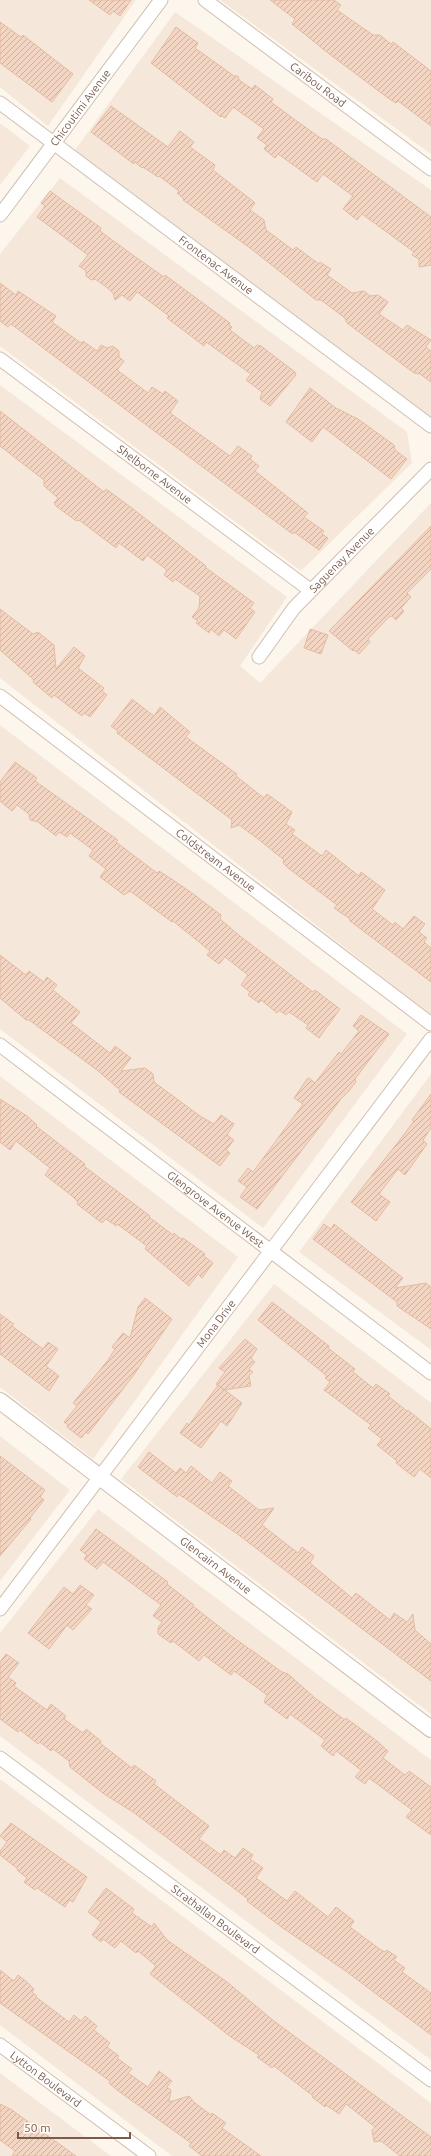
<svg xmlns="http://www.w3.org/2000/svg" width="431" height="2156" font-family="Ubuntu,sans-serif">
	<style>
		.residential { fill: #f5e8da }
		.building { fill: url(#building-hatch); stroke: #e6bba3 }
		.lines { fill: none; stroke-linecap: round; stroke-linejoin: round }
		.minor-casing { stroke: #d1beb0; stroke-width: 15 }
		.tertiary-casing { stroke: #d1beb0; stroke-width: 18 }
		.minor { stroke: #fff; stroke-width: 13 }
		.tertiary { stroke: #fff; stroke-width: 16 }
		.labels { text-anchor: middle; stroke-width: 3; stroke-linejoin: round; paint-order: stroke }
		.street-label { font-size: 11px; fill: #7a5c4d; stroke: #fffaf3 }
	</style>
	<defs>
		<pattern id="building-hatch" width="6" height="6" patternUnits="userSpaceOnUse"><rect width="6" height="6" fill="#f3d5c3"/><path d="M-1 1l2-2M0 6l6-6M5 7l2-2" fill="none" stroke="#cab0a1"/></pattern>
	</defs>
	<rect width="100%" height="100%" fill="#fdf6ec"/>
	<path class="residential" d="M0,0H136L48,126L0,87Z
		M220,0H431V154Z
		M175,12L431,190V417L75,150Z
		M0,123L30,146L0,185Z
		M60,178L407,432L412,463L301,571L0,346V254Z
		M0,385L287,597L240,666L260,683L431,503V1015L0,678Z
		M0,725L407,1034L263,1228L0,1029Z
		M431,1074V1350L299,1252Z
		M0,1076L238,1257L93,1459L0,1387Z
		M274,1284L431,1403V1714L121,1479Z
		M0,1436L70,1490L0,1581Z
		M98,1509L431,1760V2060L0,1736V1633Z
		M0,1779L431,2103V2156H172L0,2025Z
		M0,2073L111,2156H0Z"/>
	<path class="building" d="M89,0H131L120,16L113,11L110,15Z
		M270,0H334L341,5L337,10L373,35H380L391,44L393,42L431,71V126L398,101L396,103L388,98L328,53L292,24L295,19Z
		M0,22L21,37L23,35L73,74L52,102L0,63Z
		M176,27L198,43L195,48L234,76H238L239,80L252,89L255,85L273,99L271,102L298,122L322,139H326L431,217V265L419,267V259L412,255L414,252L362,214L357,220L343,209L353,196L323,174L317,182L278,154L275,158L264,149L267,145L257,138L264,129L233,107L225,118L222,116L221,117L151,63Z
		M111,106L168,147L180,131L194,142L190,147L215,165L213,170L254,202L255,203L250,210L264,220L266,230L293,250L296,247L319,264L320,262L331,269L327,275L352,293L364,291L370,296L378,295L388,302L379,314L403,330L407,325L431,340L426,347L431,351V382L420,374L414,373L347,323L345,318L321,300H316L250,248L183,200L184,199L177,193L179,191L159,176L158,177L143,167L142,168L135,162L134,164L91,132Z
		M50,191L101,228L100,231L130,253L164,277L165,275L230,323L229,325L232,327L230,330L254,348L257,345L261,346L295,372L296,375L270,406L260,399L262,392L246,380L251,374L206,342L204,346L167,318L169,316L137,292L130,301L122,295L115,300L113,293L105,286L95,279L91,280L86,276V271L79,266L88,255L37,217L45,206L41,203Z
		M0,283L16,295L18,291L56,316L52,322L81,343L83,341L97,351L101,345L107,348L113,346L119,351V357L124,361L117,370L148,393L152,387L163,394L165,391L178,401L170,413L230,456L238,446L252,456L250,459L259,466L255,471L308,513L304,517L324,531L322,534L328,538L319,550L294,532L293,534L287,530L11,324L8,327L0,321Z
		M310,388L336,408L358,419L394,445L395,450L407,459L391,479L323,427L312,442L286,422Z
		M0,411L104,492L106,489L128,505L206,566L205,567L254,603L250,608L255,612L236,639L224,630L219,636L211,629L209,633L196,623L198,621L192,617L199,608L200,596L175,579L173,582L164,575L167,570L147,555L143,561L119,543L116,548L79,520L78,521L75,520L56,506L54,503L58,498L44,486V480L0,446Z
		M431,526V569L407,593L411,597L401,608L404,611L396,620L392,616L389,617L368,639L370,642L359,654L354,650L353,651L329,631Z
		M0,609L33,634L38,632L54,645L56,669L74,647L85,656L78,668L104,688L102,691L107,695L90,717L84,713L82,716L54,695L52,698L33,682L34,680L0,650Z
		M310,629L328,635L321,654L304,648Z
		M132,699L154,716L160,707L190,732L186,737L237,774L236,776L264,798L267,794L292,812L286,824L295,830L292,834L322,856L326,850L359,876L361,872L385,890L372,909L393,925L395,922L403,929L414,916L425,924L419,932L427,938L424,942L431,948V982L350,921V919L334,908L337,905L288,868L283,863L284,860L258,839L239,825L231,828L232,820L117,733L118,731L111,726Z
		M15,762L37,778L35,781L118,840L116,842L157,873L159,871L170,878L192,893L221,915L220,919L240,936L313,992L315,990L340,1009L319,1038L306,1028L308,1025L289,1012L286,1015L279,1010L277,1013L261,1000L259,1003L248,995L250,992L241,985L248,975L225,957L219,964L207,955L210,951L173,921L172,922L130,891L124,895L100,877L106,869L89,856L93,850L70,833L67,837L59,832L56,836L38,822L30,820L29,814L17,805L12,811L0,801V782Z
		M0,955L26,975L29,971L44,982L47,977L57,985L53,990L80,1012L71,1023L110,1053L115,1046L131,1058L121,1071L145,1068L153,1074L154,1082L200,1116L214,1124L221,1115L234,1124L227,1135L234,1140L226,1150L230,1153L220,1166L119,1092L120,1090L97,1070L29,1020H26L0,998Z
		M361,1015L389,1034L355,1079L356,1082L348,1092L341,1099L257,1209L240,1197L247,1187L238,1181L248,1168L253,1172L303,1104L294,1098L307,1079L309,1078L315,1083L339,1052L341,1054L359,1031L353,1026Z
		M431,1094V1128L423,1140L427,1144L405,1175L398,1169L379,1194L390,1202L376,1221L351,1202L399,1141L414,1121L412,1120Z
		M0,1099L27,1116L37,1125L36,1126L85,1164L84,1166L150,1216L149,1217L173,1235L174,1233L181,1239L183,1238L205,1254L204,1256L213,1263L202,1278L198,1274L189,1286L145,1249L147,1246L117,1224L116,1226L106,1219L102,1223L77,1204L78,1202L72,1196L45,1175L50,1168L16,1141L10,1150L0,1142Z
		M324,1224L331,1229L334,1224L403,1278L395,1288L426,1283L431,1287V1329L397,1306V1302L313,1239Z
		M145,1298L172,1319L133,1376L88,1434L86,1432L81,1438L67,1427L68,1425L64,1422L77,1406L73,1403L108,1360L115,1349L112,1347L123,1333L130,1338L138,1307Z
		M272,1302L329,1346L328,1348L355,1369L353,1372L373,1388L376,1384L390,1394L388,1396L407,1411L408,1410L431,1429V1478L420,1469L414,1477L396,1463L397,1461L377,1445L382,1439L368,1428L371,1425L324,1390L330,1382L325,1378L327,1376L258,1320Z
		M0,1314L14,1324L12,1326L43,1349L48,1342L58,1349L46,1366L59,1376L49,1391L0,1354Z
		M245,1339L257,1349L251,1358L255,1362L249,1369L253,1372L249,1376L251,1386L224,1390L216,1384L225,1372L219,1368Z
		M218,1385L242,1403L227,1426L221,1421L201,1448L180,1433L187,1423L189,1425Z
		M149,1452L176,1473L180,1468L186,1473L191,1466L212,1483L220,1472L232,1481L228,1486L259,1510L274,1508L262,1525L298,1553L302,1547L314,1556L310,1563L352,1598L356,1593L390,1620L394,1613L407,1622L413,1614L415,1630L431,1644V1681L236,1533L186,1499L178,1494L177,1497L138,1467Z
		M0,1456L45,1490L40,1497L44,1500L30,1518L31,1519L0,1556Z
		M96,1529L168,1582L167,1584L194,1605L193,1606L230,1635L282,1672L288,1674L315,1698L345,1720L346,1718L377,1741L388,1751L383,1758L405,1775L409,1771L431,1787V1835L406,1817L412,1810L369,1778L365,1784L355,1777L361,1770L336,1751L333,1756L321,1746L325,1740L290,1714L287,1719L264,1702L267,1695L234,1671L231,1675L204,1655L199,1661L173,1641L171,1643L158,1634V1628L162,1622L153,1616L161,1605L103,1562L97,1569L84,1559L87,1555L80,1550Z
		M80,1585L94,1595L86,1605L92,1609L73,1630L67,1625L49,1649L28,1633L64,1587L73,1594Z
		M6,1654L19,1663L8,1677L16,1683L14,1686L47,1710L51,1704L66,1716L64,1719L83,1733L86,1729L101,1741L100,1743L132,1768L134,1765L156,1781L154,1784L209,1826L199,1839L221,1855L224,1850L235,1858L243,1848L253,1855L250,1859L263,1868L256,1878L287,1901L295,1891L328,1917L336,1907L354,1921L350,1927L381,1950L385,1952L387,1950L397,1957L394,1960L405,1968L402,1972L431,1993V2035L347,1972L280,1926L247,1901L248,1899L133,1812L104,1794L70,1767L69,1761L53,1749L51,1751L40,1742L38,1744L20,1730L18,1732L0,1719V1662Z
		M11,1823L87,1877L73,1902L69,1900L65,1907L37,1888L35,1890L24,1882L27,1878L17,1870L18,1869L0,1855V1851L7,1842L0,1836Z
		M106,1888L134,1909L132,1913L152,1927L154,1923L167,1940L227,1982L274,2021L431,2137V2156H400L381,2141L374,2142L372,2130L375,2127L346,2104L339,2114L326,2105L325,2107L312,2097L313,2096L274,2066L272,2068L257,2057L259,2055L231,2037L150,1974L156,1966L138,1951L136,1953L121,1941L115,1948L103,1939L101,1942L92,1935L101,1922L88,1912Z
		M0,1970L14,1981L18,1975L27,1982L34,1989L32,1992L37,1996L36,1997L69,2022L74,2015L81,2021L85,2016L97,2026L94,2030L110,2043L107,2047L119,2056L117,2058L132,2069L128,2073L148,2087L159,2071L172,2081L167,2087L171,2090L169,2102L189,2096L195,2103L211,2115L212,2113L226,2123L222,2128L261,2156H202L189,2146L191,2143L117,2090L109,2083L110,2081L0,2003Z
		M0,2104L12,2110L76,2156H12L15,2151L0,2140Z"/>
	<g class="lines">
		<defs>
			<g id="minor">
				<path id="s1" d="M205,0L431,169"/>
				<path id="s2" d="M0,103L431,426"/>
				<path id="s3" d="M0,215L161,0"/>
				<path id="s4" d="M0,359L310,590"/>
				<path id="s5" d="M259,657L294,608L431,469"/>
				<path id="s6" d="M0,696L431,1024"/>
				<path id="s7" d="M0,1045L431,1373"/>
				<path id="s8" d="M0,1609L431,1039"/>
				<path id="s9" d="M0,1758L431,2080"/>
				<path id="s10" d="M0,2045L149,2156"/>
			</g>
			<g id="tertiary">
				<path id="s11" d="M0,1401L431,1729"/>
			</g>
		</defs>
		<use href="#minor" class="minor-casing"/>
		<use href="#tertiary" class="tertiary-casing"/>
		<use href="#minor" class="minor"/>
		<use href="#tertiary" class="tertiary"/>
	</g>
	<g class="labels">
		<g class="street-label">
			<text dy="4" stroke="none"><textPath href="#s1" startOffset="141">Caribou Road</textPath></text>
			<text dy="4" stroke="none"><textPath href="#s3" startOffset="134">Chicoutimi Avenue</textPath></text>
			<text dy="4" stroke="none"><textPath href="#s2" startOffset="270">Frontenac Avenue</textPath></text>
			<text dy="4" stroke="none"><textPath href="#s4" startOffset="193">Shelborne Avenue</textPath></text>
			<text dy="4" stroke="none"><textPath href="#s5" startOffset="128">Saguenay Avenue</textPath></text>
			<text dy="4" stroke="none"><textPath href="#s6" startOffset="271">Coldstream Avenue</textPath></text>
			<text dy="4" stroke="none"><textPath href="#s7" startOffset="271">Glengrove Avenue West</textPath></text>
			<text dy="4" stroke="none"><textPath href="#s8" startOffset="358">Mona Drive</textPath></text>
			<text dy="4" stroke="none"><textPath href="#s11" startOffset="271">Glencairn Avenue</textPath></text>
			<text dy="4" stroke="none"><textPath href="#s9" startOffset="269">Strathallan Boulevard</textPath></text>
			<text dy="4" stroke="none"><textPath href="#s10" startOffset="57">Lytton Boulevard</textPath></text>
		</g>
	</g>
	<path d="M18 2132v6h112v-6" fill="none" stroke="#7a5c4d" stroke-width="2"/>
	<text x="24" y="2132" font-size="12" fill="#7a5c4d" stroke="#fffaf3" stroke-width="3" paint-order="stroke">50 m</text>
</svg>
